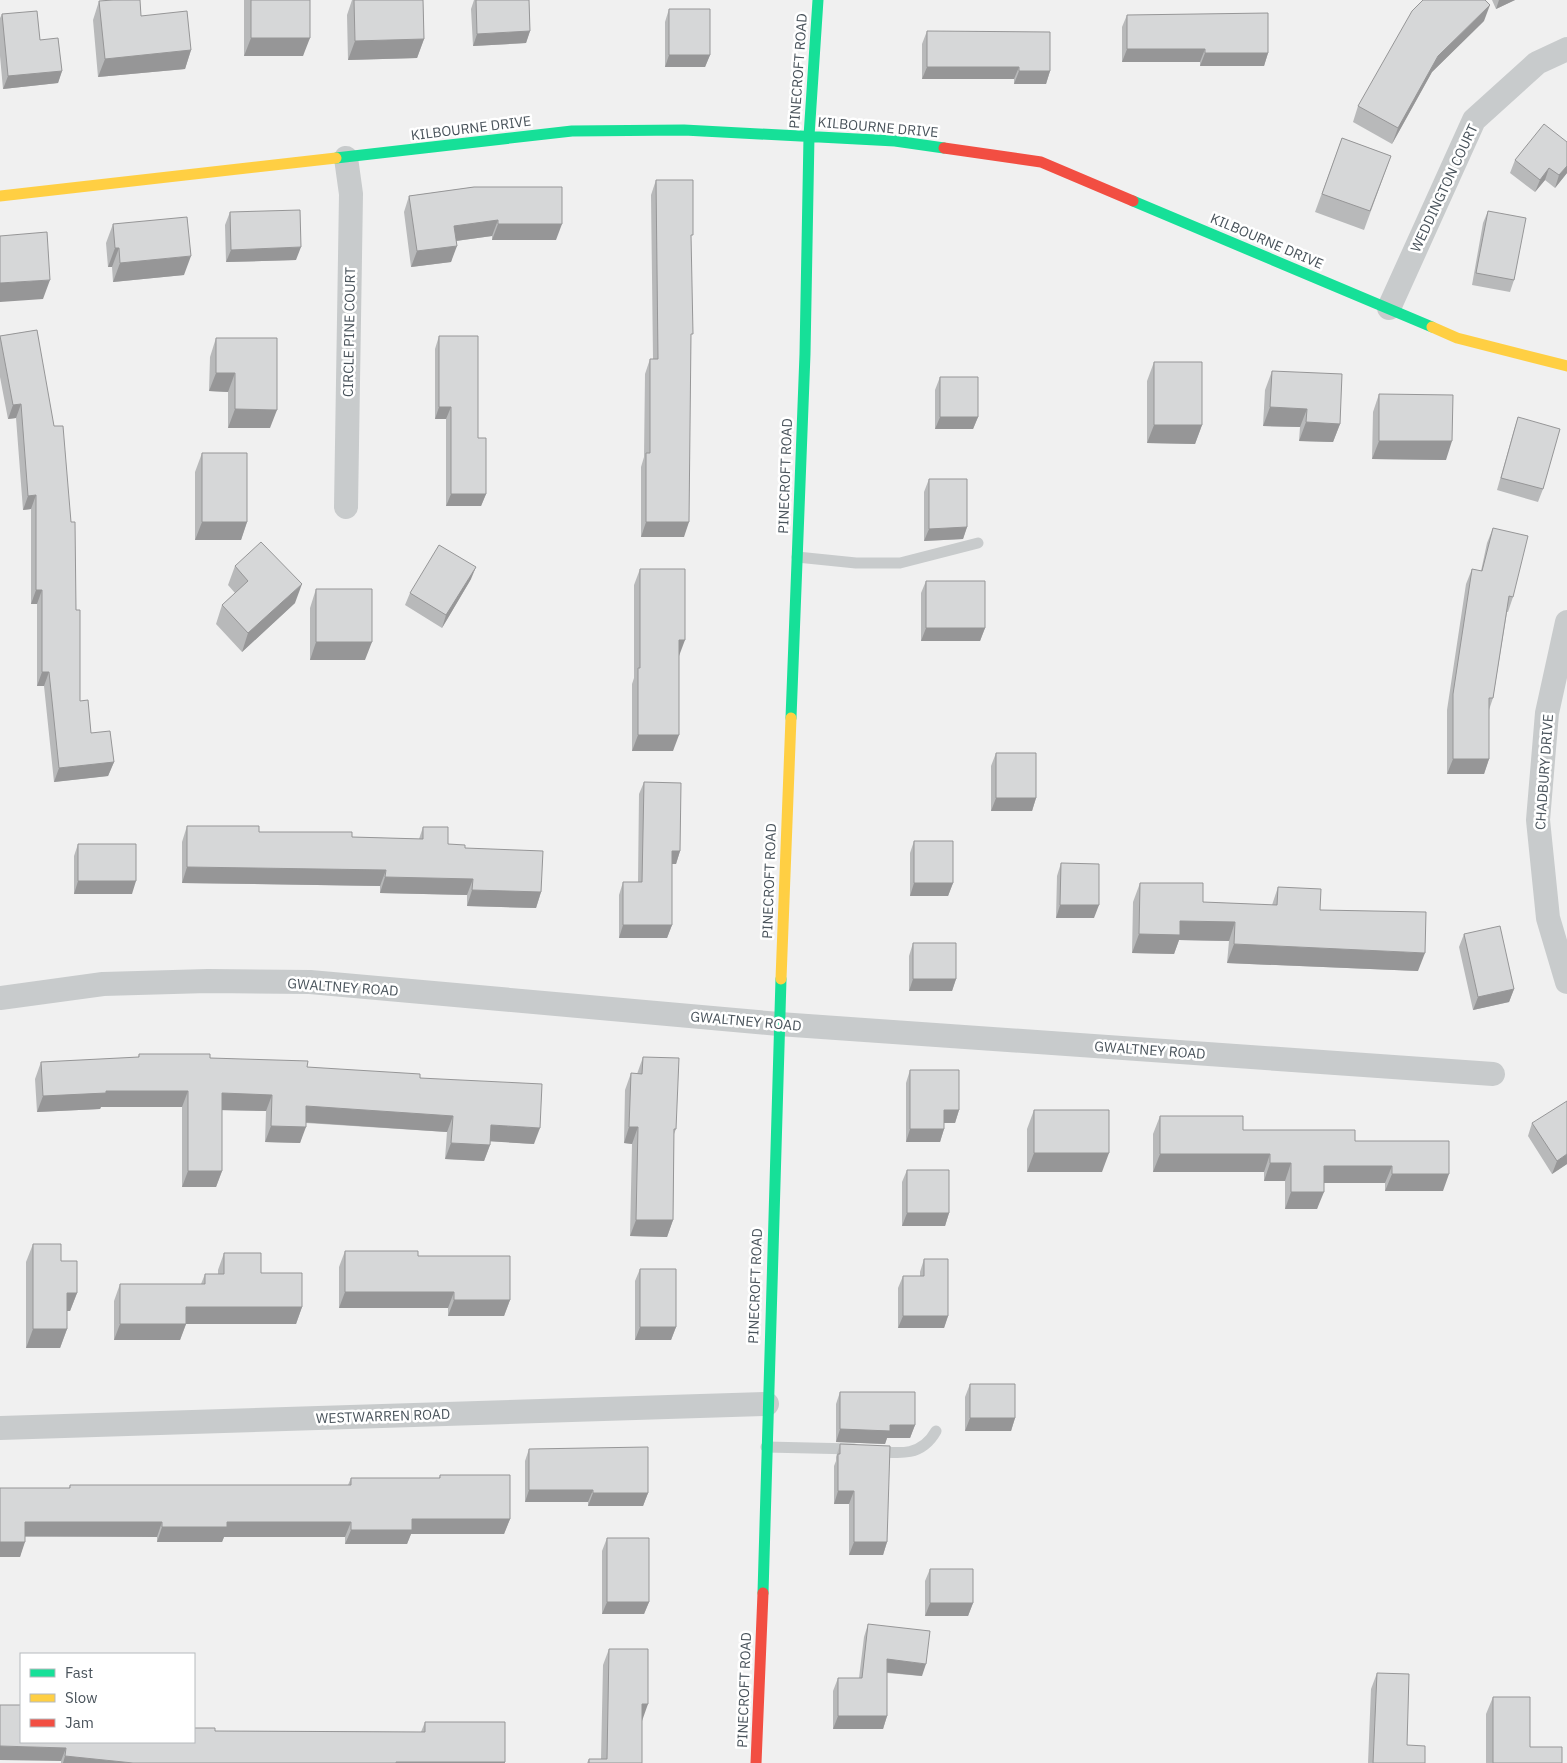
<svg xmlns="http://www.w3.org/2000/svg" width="1567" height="1763" font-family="'IBM Plex Sans',sans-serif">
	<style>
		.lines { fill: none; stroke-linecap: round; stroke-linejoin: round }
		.lane { stroke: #c8cbcc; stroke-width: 11 }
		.street { stroke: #c8cbcc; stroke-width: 24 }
		.fast { stroke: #16e098; stroke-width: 11 }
		.slow { stroke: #ffcf43; stroke-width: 11 }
		.jam { stroke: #f24e42; stroke-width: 11 }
		.wall { fill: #b8b9ba }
		.shaded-wall { fill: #969697 }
		.building { fill: #d6d7d8; stroke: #969697 }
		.labels { text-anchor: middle; stroke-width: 5; stroke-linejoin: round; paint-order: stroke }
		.street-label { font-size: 14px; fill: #49535b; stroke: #fff }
	</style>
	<rect width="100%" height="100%" fill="#f0f0f0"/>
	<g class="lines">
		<path class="lane" d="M797,557L856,563H900L978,543
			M766,1447L854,1449
			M875,1451C901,1454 922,1456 936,1431"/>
		<path class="street" d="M346,158L351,194L346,507
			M1389,308L1474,120L1537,63L1567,49
			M1567,622L1547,713L1538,820L1548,918L1567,982
			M0,998L103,984L208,981L310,982L779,1024L1493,1074
			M0,1428L767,1404"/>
		<path class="fast" d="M336,158L572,131L684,130L895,141L944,148
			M1133,201L1432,327
			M791,718L805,354L809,136L818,0
			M763,1593L781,979"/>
		<path class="slow" d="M0,196L336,158
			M1432,327L1457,338L1567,366
			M781,979L791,718"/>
		<path class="jam" d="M944,148L1041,162L1133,201
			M756,1763L763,1593"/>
	</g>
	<path class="wall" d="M244,0H310L303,56H244Z
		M352,0H423L424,39L417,58L348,60L347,15Z
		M474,0H529L530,31L526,43L473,46L471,9Z
		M1492,0H1515L1496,9Z
		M99,1L141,16L191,50L185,69L98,77L93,20Z
		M669,9L710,55L705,67H665V22Z
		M2,14L40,40L62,71L58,83L3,89L0,56V18Z
		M1127,15L1268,53L1264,66H1200V62H1122V27Z
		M1484,21L1432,72L1392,144L1353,122L1358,106Z
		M927,31L1050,71L1046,84H1014V79H922V44Z
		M1342,138L1391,156L1364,230L1315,212Z
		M1567,142V173L1555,188L1545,180L1535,192L1510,173L1515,160Z
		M656,180L691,240V341L684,537H641V467L644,457L645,374L650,359H653L651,195Z
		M474,187L556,240H492V236L456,241L451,262L411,267L404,212L409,196Z
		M1488,211L1514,280L1510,292L1472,285L1483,223Z
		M230,212L296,260L226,262L225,225Z
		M113,224L184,275L113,282L112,267H108L106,243Z
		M37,330L76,610L80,701L91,733L114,762L108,776L54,782L44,686H37V604H31V509L23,510L16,418L8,419L0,377V336Z
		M439,336L478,438L486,494L481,506H446V419H435V349Z
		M216,338L270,428H228V392L209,391L210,357Z
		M1154,362L1202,425L1195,444L1147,443V381Z
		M1272,371L1340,424L1333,442L1299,441L1300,427L1263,426L1265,390Z
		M940,377L978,417L973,429H935V390Z
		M1379,394L1446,460L1372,459L1373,412Z
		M1518,417L1543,489L1538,502L1497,490L1514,430Z
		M202,453L247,522L241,540H195V472Z
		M929,479L967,527L963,539L924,541V492Z
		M1493,528L1513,597L1508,612H1507L1493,698L1489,710V759L1484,774H1447V710L1466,584L1472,569L1481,571L1487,543Z
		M235,566L295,603L242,652L216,624L222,605L235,593L228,585Z
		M640,569L679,656L673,751H632V684L634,678V585Z
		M471,579L442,628L405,605L410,593Z
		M926,581L985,628L980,641H921V593Z
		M316,589L365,660H310V608Z
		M996,753L1036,798L1032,811H991V766Z
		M644,782L680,851L676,864H672V925L667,938H619V895L623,882H638L639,794Z
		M187,826L259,832L352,837L419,839L423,827L448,844L465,848L541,892L536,908L467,906V895L380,893V886L182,883V842Z
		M914,841L953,883L948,896H910V853Z
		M78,844L132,894H74V856Z
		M1061,863L1094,918H1056L1057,876Z
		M1140,883L1203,902L1272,905L1278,887L1320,910L1418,971L1227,963L1229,941L1179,940L1174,954L1132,953L1133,902Z
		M1464,934L1514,989L1509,1002L1473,1010L1459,947Z
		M913,943L956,979L952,991H909V956Z
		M139,1054L210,1058L420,1078L534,1144L490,1141V1145L484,1161L445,1159L447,1132L306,1123L300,1143L265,1142L266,1111L222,1110V1171L216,1187H182V1107H101L100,1109L37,1112L35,1079L41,1062L138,1058Z
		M643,1057L676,1129L674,1134L673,1220L667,1237L630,1236L632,1144L624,1143L625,1090L631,1073L637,1074Z
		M910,1070L959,1110L955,1123H944V1129L940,1142H906V1083Z
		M1034,1110L1102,1172H1027V1129Z
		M1160,1116L1243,1130L1355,1141L1443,1191H1385V1183H1324L1317,1209H1285V1181H1264V1172H1153V1134Z
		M1532,1123L1567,1164L1552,1174L1528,1136Z
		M907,1170L949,1213L945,1226H902V1182Z
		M33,1244L61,1261L77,1293L70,1311H67V1329L60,1348H26V1262Z
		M345,1251L418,1256L510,1300L504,1316H448V1308H339V1267Z
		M224,1253L302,1307L296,1324H186L180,1340H114V1301L120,1284H201L205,1274H218V1270Z
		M924,1259L948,1316L944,1328H898V1288L903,1276H920V1272Z
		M640,1269L676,1327L671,1340H635V1281Z
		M970,1384L1015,1418L1011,1431H965V1397Z
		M840,1392L915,1425L910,1438H887L885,1444L836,1442V1404Z
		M840,1444L887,1542L883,1555H849V1504H834V1466L836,1461V1457Z
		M529,1449L648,1493L643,1506H588V1502H525V1461Z
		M440,1475L510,1519L504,1534H411L407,1544H345V1537H224L222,1542H157V1537H25L20,1557H0L69,1488L70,1485H348L351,1478H439Z
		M607,1538L649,1602L644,1614H602V1551Z
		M930,1569L973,1603L968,1616H925V1581Z
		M868,1624L922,1676L887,1673V1716L883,1729H833V1691L838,1678H859L864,1637Z
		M609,1649L642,1763H587L589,1759H601L603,1665Z
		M1377,1673L1407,1745L1425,1763H1368L1371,1689Z
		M1493,1697L1530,1747L1562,1763H1486V1714Z
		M425,1722L505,1762V1763H61V1761L21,1742L215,1731L421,1732Z"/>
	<path class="shaded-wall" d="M1499,0H1515L1496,9Z
		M1490,5L1484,21L1432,72L1392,144L1398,128L1438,56Z
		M530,31L526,43L473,46L477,34Z
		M251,38H310L303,56H244Z
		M424,39L417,58L348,60L355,41Z
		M1127,49H1205L1200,62H1122Z
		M191,50L185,69L98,77L105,59Z
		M1205,53H1268L1264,66H1200Z
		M669,55H710L705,67H665Z
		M927,67H1019L1014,79H922Z
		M62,71L58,83L3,89L8,76Z
		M1019,71H1050L1046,84H1014Z
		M1567,166V173L1555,188L1559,175Z
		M1549,168L1545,180L1535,192L1540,180Z
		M498,220L492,236L448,242L454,226Z
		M498,224H562L556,240H492Z
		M457,246L451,262L411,267L417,251Z
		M301,247L296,260L226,262L231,250Z
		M115,248H119L112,267H108Z
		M191,256L184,275L113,282L120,263Z
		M50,280L43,299L0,302V283Z
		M216,373H235L228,392L209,391Z
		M21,404L16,418L8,419L13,405Z
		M439,407H451L446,419H435Z
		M1270,407L1307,409L1300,427L1263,426Z
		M235,409L277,410L270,428H228Z
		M940,417H978L973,429H935Z
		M1306,422L1340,424L1333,442L1299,441Z
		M1154,425H1202L1195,444L1147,443Z
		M1379,441H1452L1446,460L1372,459Z
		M451,494H486L481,506H446Z
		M36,495L31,509L23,510L28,496Z
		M202,522H247L241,540H195Z
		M646,522H689L684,537H641Z
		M967,527L963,539L924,541L929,529Z
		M476,567L471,579L442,628L446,615Z
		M302,584L295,603L242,652L248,633Z
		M36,590H42L37,604H31Z
		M926,628H985L980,641H921Z
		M679,640H685L679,656H673Z
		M316,642H372L365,660H310Z
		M42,672H49L44,686H37Z
		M638,735H679L673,751H632Z
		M1453,759H1489L1484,774H1447Z
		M114,762L108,776L54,782L59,768Z
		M996,798H1036L1032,811H991Z
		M672,851H680L676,864H667Z
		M187,867L386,870L380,886L182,883Z
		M385,877L473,879L467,895L380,893Z
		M78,881H136L132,894H74Z
		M914,883H953L948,896H910Z
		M472,890L541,892L536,908L467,906Z
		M1060,905H1099L1094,918H1056Z
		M1180,921L1235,922L1229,941L1179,940L1174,954L1132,953L1139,934Z
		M623,925H672L667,938H619Z
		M1234,944L1425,953L1418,971L1227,963Z
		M913,979H956L952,991H909Z
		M1514,989L1509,1002L1473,1010L1478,997Z
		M106,1091H188L182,1107H101L100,1109L37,1112L43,1096Z
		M222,1093L272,1095L266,1111L216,1110Z
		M306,1106L453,1116L447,1132L300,1122Z
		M944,1110H959L955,1123H940Z
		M491,1125L540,1128L534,1144L485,1141Z
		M271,1126L306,1127L300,1143L265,1142Z
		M629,1127H638L632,1144L624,1143Z
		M910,1129H944L940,1142H906Z
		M451,1143L490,1145L484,1161L445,1159Z
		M1034,1153H1109L1102,1172H1027Z
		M1160,1154H1270L1264,1172H1153Z
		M1567,1154V1164L1552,1174L1557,1161Z
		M1270,1163H1291L1285,1181H1264Z
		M1324,1166H1392L1385,1183H1317Z
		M188,1171H222L216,1187H182Z
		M1392,1174H1449L1443,1191H1385Z
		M1291,1192H1324L1317,1209H1285Z
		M907,1213H949L945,1226H902Z
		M636,1220H673L667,1237L630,1236Z
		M345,1292H454L448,1308H339Z
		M67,1293H77L70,1311H60Z
		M454,1300H510L504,1316H448Z
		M186,1307H302L296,1324H180Z
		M903,1316H948L944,1328H898Z
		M120,1324H186L180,1340H114Z
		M640,1327H676L671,1340H635Z
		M33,1329H67L60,1348H26Z
		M970,1418H1015L1011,1431H965Z
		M890,1425H915L910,1438H887L885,1444L836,1442L840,1429Z
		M529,1490H593L588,1502H525Z
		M838,1491H854L849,1504H834Z
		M593,1493H648L643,1506H588Z
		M412,1519H510L504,1534H411L407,1544H345L351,1530Z
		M25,1522H162L157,1537L20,1536Z
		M227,1522H351L345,1537H224L222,1542H157L162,1527Z
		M0,1542H25L20,1557H0Z
		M854,1542H887L883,1555H849Z
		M607,1602H649L644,1614H602Z
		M930,1603H973L968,1616H925Z
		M887,1659L926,1664L922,1676L883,1672Z
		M642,1704H648L642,1721Z
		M838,1716H887L883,1729H833Z
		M0,1746L66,1748L61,1761L0,1760Z
		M65,1756L133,1763H63Z
		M396,1762H505V1763H396Z"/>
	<path class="building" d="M113,0H140L141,16L187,11L191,50L105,59L99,1Z
		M251,0H310V38H251Z
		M354,0H423L424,39L355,41Z
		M476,0H529L530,31L477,34Z
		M1423,0H1485L1490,5L1438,56L1398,128L1358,106L1412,11Z
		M669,9H710V55H669Z
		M37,11L40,40L58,38L62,71L8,76L2,14Z
		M1268,13V53H1205V49H1127V15Z
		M927,31L1050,32V71H1019V67H927Z
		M1544,124L1567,142V166L1559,175L1549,168L1540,180L1515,160Z
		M1342,138L1391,156L1370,211L1322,194Z
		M656,180H693V235H691L693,334H691L689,522H646V453H650V359H658Z
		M474,187H562V224H498V220L454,226L457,246L417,251L409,196Z
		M300,210L301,247L231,250L230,212Z
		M1488,211L1526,218L1514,280L1476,273Z
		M187,217L191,256L120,263L119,248H115L113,224Z
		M47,232L50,280L0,283V236Z
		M37,330L54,426H63L71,522H75L76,610H80V701L88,700L91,733L110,731L114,762L59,768L49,672H42V590H36V495L28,496L21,404L13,405L0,336Z
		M439,336H478V438H486V494H451V407H439Z
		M216,338H277V410L235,409V373H216Z
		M1154,362H1202V425H1154Z
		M1272,371L1342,374L1340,424L1306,422L1307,409L1270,407Z
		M940,377H978V417H940Z
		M1379,394L1453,395L1452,441H1379Z
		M1518,417L1560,429L1543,489L1501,478Z
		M202,453H247V522H202Z
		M929,479H967V527L929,529Z
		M1493,528L1528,536L1513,597L1509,596L1493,698H1489V759H1453V694L1472,569L1482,571Z
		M261,542L302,584L248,633L222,605L248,581L235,566Z
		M439,545L476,567L446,615L410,593Z
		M640,569H685V640H679V735H638V668H640Z
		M926,581H985V628H926Z
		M316,589H372V642H316Z
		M996,753H1036V798H996Z
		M644,782L681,783L680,851H672V925H623V882H642Z
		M187,826H259V832H352V837L423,839V827H448V844L465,845V848L543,851L541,892L472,890L473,879L385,877L386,870L187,867Z
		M914,841H953V883H914Z
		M78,844H136V881H78Z
		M1061,863L1099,864V905H1060Z
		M1140,883H1203V902L1277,905L1278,887L1321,889L1320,910L1426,912L1425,953L1234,944L1235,922L1180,921V935L1139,934Z
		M1500,926L1514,989L1478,997L1464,934Z
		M913,943H956V979H913Z
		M139,1054H210V1058L308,1061L307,1067L420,1074V1078L542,1084L540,1128L491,1125L490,1145L451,1143L453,1116L306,1106V1127L271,1126L272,1095L222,1093V1171H188V1091H106V1093L43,1096L41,1062L139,1057Z
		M643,1057L679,1058L676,1129H674L673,1220H636L638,1127H629L631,1073L642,1074Z
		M910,1070H959V1110H944V1129H910Z
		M1567,1101V1154L1557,1161L1532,1123Z
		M1034,1110H1109V1153H1034Z
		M1160,1116H1243V1130H1355V1141H1449V1174H1392V1166H1324V1192H1291V1163H1270V1154H1160Z
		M907,1170H949V1213H907Z
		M33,1244H61V1261H77V1293H67V1329H33Z
		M345,1251H418V1256H510V1300H454V1292H345Z
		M224,1253H261V1273H302V1307H186V1324H120V1284H205V1274H224Z
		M924,1259H948V1316H903V1276H924Z
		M640,1269H676V1327H640Z
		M970,1384H1015V1418H970Z
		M840,1392H915V1425H890V1431L840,1429Z
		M840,1444L890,1446L887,1542H854V1491H838V1454H840Z
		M648,1447V1493H593V1490H529V1449Z
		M440,1475H510V1519H412V1530H351V1522H227V1527H162V1522H25V1542H0V1488H70V1485H351V1478H440Z
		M607,1538H649V1602H607Z
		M930,1569H973V1603H930Z
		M868,1624L930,1631L926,1664L887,1659V1716H838V1678H862Z
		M609,1649H648V1704H642V1763H589V1759H607Z
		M1377,1673L1409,1674L1407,1745L1425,1746V1763H1373Z
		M1493,1697H1530V1747H1562V1763H1493Z
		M0,1705H21V1742H194V1728H215V1731L425,1732V1722H505V1762H396V1763H133L65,1756L66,1748L0,1746Z"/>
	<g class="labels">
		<g class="street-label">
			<text transform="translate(798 71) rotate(-86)" y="5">PINECROFT ROAD</text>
			<text transform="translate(878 127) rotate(5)" y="5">KILBOURNE DRIVE</text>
			<text transform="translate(471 128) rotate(-7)" y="5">KILBOURNE DRIVE</text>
			<text transform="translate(1444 188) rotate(-65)" y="5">WEDDINGTON COURT</text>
			<text transform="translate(1267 241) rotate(23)" y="5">KILBOURNE DRIVE</text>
			<text transform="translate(349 332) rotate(-89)" y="5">CIRCLE PINE COURT</text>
			<text transform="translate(785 476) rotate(-88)" y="5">PINECROFT ROAD</text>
			<text transform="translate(1544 772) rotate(-86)" y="5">CHADBURY DRIVE</text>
			<text transform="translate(769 881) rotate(-88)" y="5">PINECROFT ROAD</text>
			<text transform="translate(343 987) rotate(4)" y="5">GWALTNEY ROAD</text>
			<text transform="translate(746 1021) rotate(5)" y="5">GWALTNEY ROAD</text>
			<text transform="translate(1150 1050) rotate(4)" y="5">GWALTNEY ROAD</text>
			<text transform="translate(755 1286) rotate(-88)" y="5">PINECROFT ROAD</text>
			<text transform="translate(383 1416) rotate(-2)" y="5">WESTWARREN ROAD</text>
			<text transform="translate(744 1690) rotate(-88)" y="5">PINECROFT ROAD</text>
		</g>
	</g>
	<rect x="20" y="1653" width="175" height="90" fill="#ffffff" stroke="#b6babd"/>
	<rect x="30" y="1669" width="25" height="8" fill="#16e098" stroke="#b6babd"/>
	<text x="65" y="1678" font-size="15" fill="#49535b">Fast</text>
	<rect x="30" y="1694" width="25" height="8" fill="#ffcf43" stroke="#b6babd"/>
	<text x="65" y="1703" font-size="15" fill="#49535b">Slow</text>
	<rect x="30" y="1719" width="25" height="8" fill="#f24e42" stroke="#b6babd"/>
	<text x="65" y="1728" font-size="15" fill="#49535b">Jam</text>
</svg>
